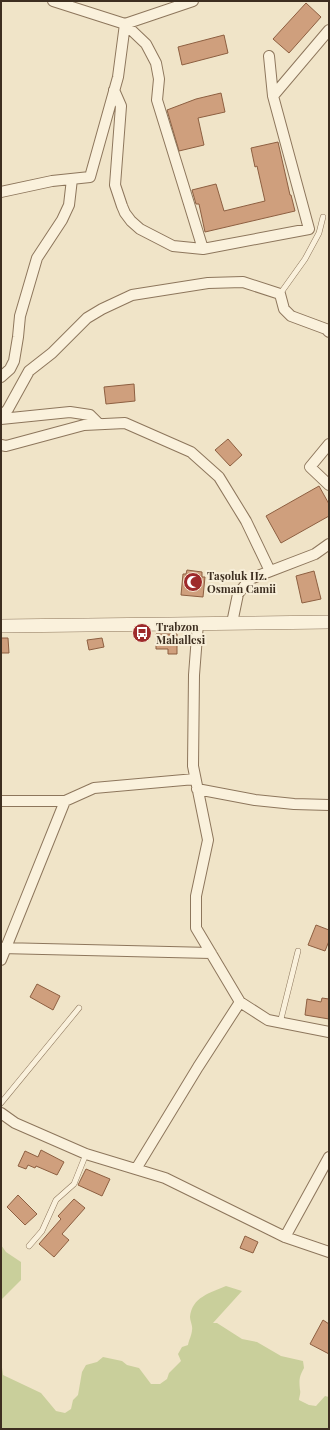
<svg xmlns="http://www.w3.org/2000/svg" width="330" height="1430" font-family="'Playfair Display',serif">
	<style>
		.green { fill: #c9cf9b }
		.building { fill: #cf9f7d; stroke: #8d5f41 }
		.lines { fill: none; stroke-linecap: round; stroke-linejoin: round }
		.service-casing { stroke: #8d765c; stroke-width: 6 }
		.minor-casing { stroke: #8d765c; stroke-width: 12 }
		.tertiary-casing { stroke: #8d765c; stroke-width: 14 }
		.service { stroke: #faf1dc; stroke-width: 5 }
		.minor { stroke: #faf1dc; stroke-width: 10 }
		.tertiary { stroke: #faf1dc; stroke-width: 13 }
		.labels { text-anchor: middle; stroke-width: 4; stroke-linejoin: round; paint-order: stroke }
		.poi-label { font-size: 11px; font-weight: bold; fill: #3d2e20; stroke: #f7eed8; text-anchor: start }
	</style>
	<rect width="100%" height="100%" fill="#f0e4c8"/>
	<path class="green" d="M1,1245L6,1252L21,1262V1280L1,1300Z
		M226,1286L242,1291L213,1323H217L242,1339L257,1342L281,1356L303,1361L304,1368C299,1377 299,1380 300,1390C301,1393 299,1397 299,1400L309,1405L316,1406L325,1396L329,1397V1429H1V1360L3,1375L41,1393L56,1411L65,1413L71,1409L73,1400L78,1395L82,1372L86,1365L97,1362L103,1357L122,1361L127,1365L139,1368L151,1384H160L167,1379L169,1373L181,1361L178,1354L182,1347L188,1345C189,1340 192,1334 192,1330C193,1326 190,1321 190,1317C192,1297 210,1293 226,1286Z"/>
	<path class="building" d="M306,3L321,17L289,53L273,39Z
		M224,35L228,53L182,65L178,47Z
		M221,93L225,112L198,118L204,145L179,151L167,110L196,99Z
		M278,142L290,195H291L295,211L205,232L199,204H196L192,190L216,184L224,211L265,201L257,166L255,167L251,148Z
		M134,384L135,401L106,404L104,387Z
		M228,439L242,455L230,466L215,450Z
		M319,486L329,504V516L281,543L266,516Z
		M187,570L202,572V577H205L203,597L181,595L183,574H186Z
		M314,571L321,599L302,603L296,576Z
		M156,634H177V654H168V649H156Z
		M1,638H8L9,653H1Z
		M102,638L104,647L89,650L87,640Z
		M316,925L329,930V941L325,951L308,945Z
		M37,984L60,996L53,1010L30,997Z
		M322,998L329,999V1019L305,1015L307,999L321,1002Z
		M41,1150L64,1162L57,1175L36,1166L35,1168L28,1165L26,1169L18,1166L25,1151L38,1157Z
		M86,1169L110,1179L102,1196L78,1185Z
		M18,1195L37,1214L25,1225L7,1207Z
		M74,1199L85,1208L62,1234L69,1240L54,1257L39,1244L61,1219L58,1216Z
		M245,1236L258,1242L253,1253L240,1248Z
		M323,1320L329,1324V1354L310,1344Z"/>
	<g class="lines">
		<defs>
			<path id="service" d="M280,294L305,259L319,233L323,217
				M280,1023L298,951
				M1,1103L79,1008
				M29,1246L42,1231L56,1200L74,1184L86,1154"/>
			<path id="minor" d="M53,1L125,24L146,44L156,63L159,79L157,100L203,249
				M125,24L193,1
				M114,90L121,106L115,185L122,206L125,213L131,221L140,229L173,246L203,249L309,229L273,96L269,56
				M273,96L329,30
				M1,192L52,181L90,177L118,77L125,24
				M1,377L10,369L14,361L18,337L20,316L37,258L62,220L69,205L72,179
				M1,417L8,409L29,371L52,353L87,318L102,309L132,295L208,283L243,282L280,294L284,309L291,316L326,329L329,332
				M1,419L70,412L90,415L99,424
				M329,444L310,467L329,485
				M1,445L6,446L84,425L125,423L191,452L219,477L246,521L270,571
				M198,623L194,675L193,766L208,840L196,896V928L240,1002L268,1020L329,1032
				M232,623L238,594L250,579L315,554L329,544
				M197,789L255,800L294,804L329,805
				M1,801H65L94,788L195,779
				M1,948L211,953
				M1,960L65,801
				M1,1113L15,1123L86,1154L165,1178L285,1237L329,1252
				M136,1169L198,1067L240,1002
				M285,1237L329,1157"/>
			<path id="tertiary" d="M1,626L329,622"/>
		</defs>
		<use href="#service" class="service-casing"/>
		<use href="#minor" class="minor-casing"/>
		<use href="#tertiary" class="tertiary-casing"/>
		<use href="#service" class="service"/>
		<use href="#minor" class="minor"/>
		<use href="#tertiary" class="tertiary"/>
	</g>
	<defs>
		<symbol id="mosque-disc" viewBox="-11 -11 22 22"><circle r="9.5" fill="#9e2a2b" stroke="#f7eed8"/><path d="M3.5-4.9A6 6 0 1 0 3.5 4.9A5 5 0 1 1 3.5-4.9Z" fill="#fff"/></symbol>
		<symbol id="bus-disc" viewBox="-11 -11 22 22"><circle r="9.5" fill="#9e2a2b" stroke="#f7eed8"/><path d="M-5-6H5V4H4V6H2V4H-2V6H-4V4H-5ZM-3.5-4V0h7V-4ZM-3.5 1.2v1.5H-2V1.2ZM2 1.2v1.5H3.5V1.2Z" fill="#fff"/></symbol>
	</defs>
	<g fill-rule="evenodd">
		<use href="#mosque-disc" x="182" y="571" width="22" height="22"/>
		<use href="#bus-disc" x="131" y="622" width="22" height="22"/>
	</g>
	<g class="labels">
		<g class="poi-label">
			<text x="207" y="580">Taşoluk Hz.<tspan x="207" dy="13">Osman Camii</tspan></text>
			<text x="156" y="631">Trabzon<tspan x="156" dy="13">Mahallesi</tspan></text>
		</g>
	</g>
	<rect width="330" height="1430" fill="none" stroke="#3d2e20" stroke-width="4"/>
</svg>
